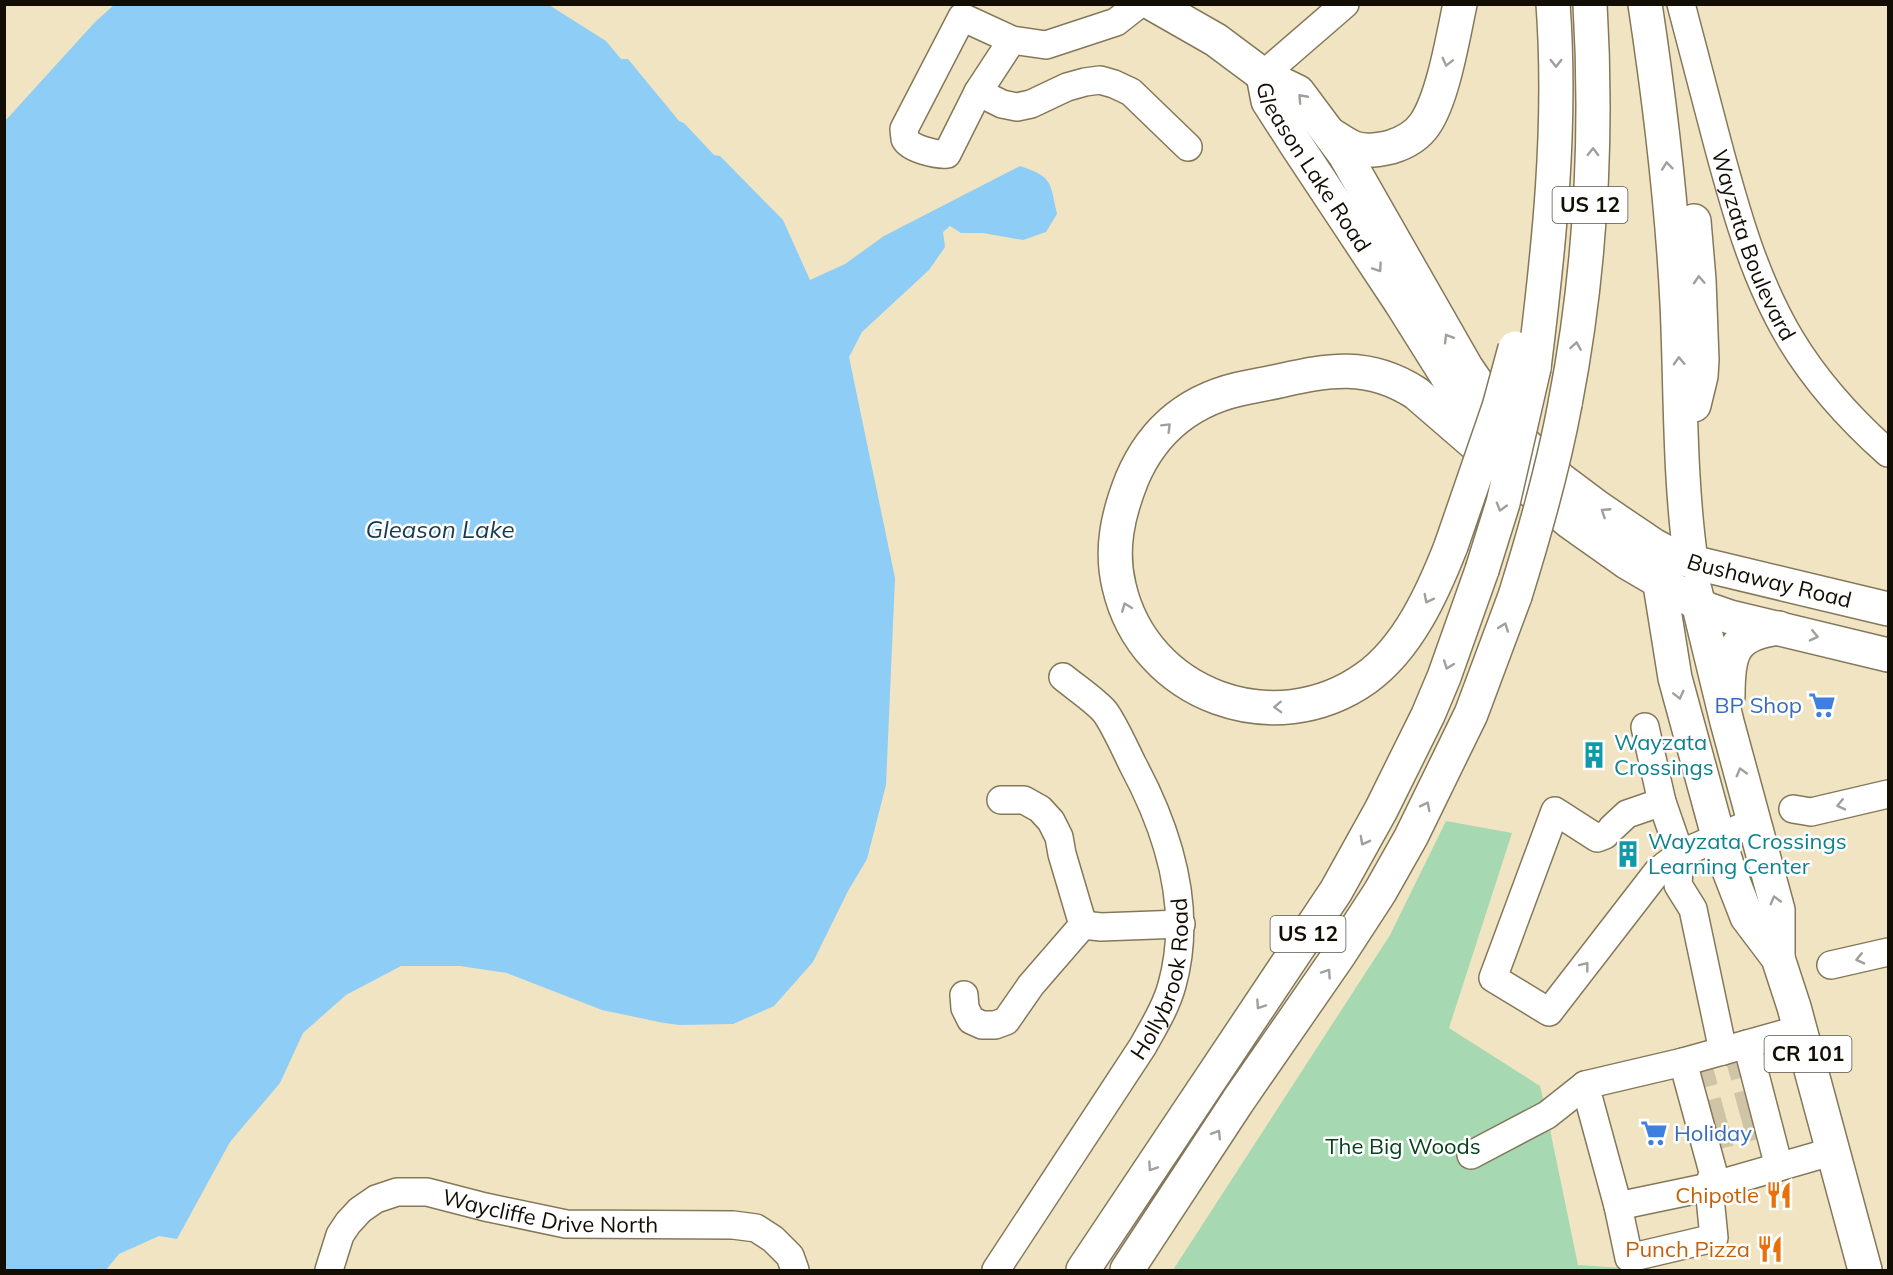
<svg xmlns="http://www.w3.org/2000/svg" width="1893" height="1275" font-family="Mulish,sans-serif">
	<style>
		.green { fill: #a6d9b1 }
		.water { fill: #8dcdf6 }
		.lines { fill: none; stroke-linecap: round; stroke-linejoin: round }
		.minor-tunnel { stroke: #d0c4a6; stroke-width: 27; stroke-dasharray: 27 14; stroke-linecap: butt }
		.minor-casing { stroke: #84785a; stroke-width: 30 }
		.major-casing { stroke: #84785a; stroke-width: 36 }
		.highway-casing { stroke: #84785a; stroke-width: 36 }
		.minor { stroke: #fff; stroke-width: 27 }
		.major { stroke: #fff; stroke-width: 33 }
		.highway { stroke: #fff; stroke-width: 33 }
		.highway-bridge-casing { stroke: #84785a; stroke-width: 36; stroke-linecap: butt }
		.highway-bridge { stroke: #fff; stroke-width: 33 }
		.oneway { stroke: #a19f9b }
		.labels { text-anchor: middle; stroke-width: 5; stroke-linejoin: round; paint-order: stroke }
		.shield { fill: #fff; stroke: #5a564f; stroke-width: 1.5 }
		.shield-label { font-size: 21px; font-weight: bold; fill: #130e04 }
		.street-label { font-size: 22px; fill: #130e04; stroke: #fff }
		.shop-label { font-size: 22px; fill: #366cbe; stroke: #fff; text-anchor: end }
		.culture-label { font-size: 22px; fill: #0d838f; stroke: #fff; text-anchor: start }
		.park-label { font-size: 22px; fill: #06401d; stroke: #fff }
		.food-label { font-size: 22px; fill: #c56008; stroke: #fff; text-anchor: end }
		.water-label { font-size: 24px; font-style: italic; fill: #163a4f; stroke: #fff }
	</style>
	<rect width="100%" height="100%" fill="#f1e4c2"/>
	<path class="green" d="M1446,821L1512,833L1449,1028L1540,1086L1547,1115L1578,1265L1653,1270H1173L1390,935Z"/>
	<path class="water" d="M114,5H549L606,41L621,59H628L679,121L684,123L714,155L720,156L783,220L810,280L845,264L884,236L1020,166C1053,177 1050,182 1057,214L1046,232L1023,240L983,233H961L950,226L943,232L945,247L929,270L862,332L849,357L895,578L886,785L867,859L848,891L813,962L774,1006L733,1024L680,1025L664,1023L602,1010L507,973L460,966H401L346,995L303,1033L280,1083L230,1142L177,1239L159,1236L119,1254L106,1270H5V121L95,22Z"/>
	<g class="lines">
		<path class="minor-tunnel" d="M1688,1078L1752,1061
			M1698,1117L1761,1100
			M1704,1139L1767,1123"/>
		<defs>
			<g id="minor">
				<path id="s1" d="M1681,4C1693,51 1706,98 1718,145C1736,212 1755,280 1791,340C1817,383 1851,420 1888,453"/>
				<path d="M1012,40L978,92L947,154C937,155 910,149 905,139C905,138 904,130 904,129L962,17L1012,40L1046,45L1116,22L1139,4"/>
				<path d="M1263,75L1345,4"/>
				<path d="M978,92L1002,104L1017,107L1031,104L1067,87L1085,82L1100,80L1114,84L1131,92L1188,147"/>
				<path d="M1793,809L1811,812L1888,794"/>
				<path d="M1612,828L1627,814L1662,802"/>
				<path d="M1605,835L1597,838L1555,811L1493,978L1549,1012L1658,871L1680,854L1662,802L1645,727"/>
				<path d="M1083,925L1101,927L1181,924"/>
				<path d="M1831,965L1888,952"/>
				<path d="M964,995L965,1008L971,1020L982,1025H995L1006,1021L1031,985L1083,925L1062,854L1059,837L1051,821L1040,809L1024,800H1001"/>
				<path d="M1801,1029L1683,1062L1713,1172L1709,1187L1834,1151"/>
				<path d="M1747,1044L1779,1167"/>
				<path d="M1723,1051L1693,909L1678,885L1680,854L1754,822"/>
				<path d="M1471,1155L1547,1115L1585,1085"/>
				<path d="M1709,1187L1714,1238L1629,1258L1618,1206Z"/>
				<path d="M1618,1206L1585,1085L1683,1062"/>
				<path id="s2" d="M329,1270L340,1235L348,1223L360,1210L376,1199L397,1192H427L485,1207L566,1224L733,1225L756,1228L773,1239L790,1256L795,1270"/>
				<path id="s3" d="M996,1270L1143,1046C1154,1026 1166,1007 1172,985C1193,909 1169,832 1133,765C1126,751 1114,724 1105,712C1096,701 1075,687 1063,677"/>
			</g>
			<g id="major">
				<path id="s4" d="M1153,4L1216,40L1263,75L1298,92L1345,155L1466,367L1503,421L1541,461L1561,480L1597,507L1653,545L1670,554L1700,564L1888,609"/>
				<path id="s5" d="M1263,75L1268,101L1297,146L1401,303L1470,413L1521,482L1570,522L1628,563L1707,609L1730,617L1888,655"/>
				<path d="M1657,566L1675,678L1717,832L1728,868L1747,917L1778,958L1794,1007L1865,1270"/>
				<path d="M1695,590L1727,722L1778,910V958"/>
				<path d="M1728,696C1728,653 1732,634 1779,628"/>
			</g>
			<path id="highway" d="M1645,4C1660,103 1672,203 1677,303C1681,389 1679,476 1691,561
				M1330,134C1338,139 1346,145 1354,148C1366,152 1379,150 1391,147C1404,143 1417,136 1425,124C1443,98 1453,37 1460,4
				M1534,368C1549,248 1562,126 1553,4
				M1565,404C1591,270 1598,140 1590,4
				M1694,405L1701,376L1702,360L1699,280L1694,221
				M1451,546C1433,592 1408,648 1366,678C1275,743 1144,696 1119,586C1110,549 1118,514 1132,479C1154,427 1194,397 1249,387C1311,376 1357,355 1416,393L1505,470
				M1083,1270L1336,891L1381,810L1428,715L1444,677L1482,570
				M1127,1270L1238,1101L1339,955L1380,892L1411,837L1471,714L1515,596"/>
		</defs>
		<use href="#minor" class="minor-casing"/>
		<use href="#major" class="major-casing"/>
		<use href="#highway" class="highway-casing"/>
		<use href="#minor" class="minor"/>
		<use href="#major" class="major"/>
		<use href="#highway" class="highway"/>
		<defs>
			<path id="highway-bridge" d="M1451,546L1499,407L1515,348
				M1482,570L1503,503L1534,368
				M1515,596C1535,532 1553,469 1565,404"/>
		</defs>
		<use href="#highway-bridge" class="highway-bridge-casing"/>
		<use href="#highway-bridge" class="highway-bridge"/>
	</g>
	<defs><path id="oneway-chevron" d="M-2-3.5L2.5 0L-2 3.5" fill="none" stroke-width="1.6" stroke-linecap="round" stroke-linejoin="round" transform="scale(1.5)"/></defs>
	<g class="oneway">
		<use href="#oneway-chevron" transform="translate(1447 62) rotate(104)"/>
		<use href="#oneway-chevron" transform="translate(1556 63) rotate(90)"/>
		<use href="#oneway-chevron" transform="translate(1302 98) rotate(-132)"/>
		<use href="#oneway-chevron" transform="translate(1593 152) rotate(-89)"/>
		<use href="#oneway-chevron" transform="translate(1667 166) rotate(-96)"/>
		<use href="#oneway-chevron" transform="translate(1378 268) rotate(56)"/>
		<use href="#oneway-chevron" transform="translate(1699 280) rotate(-93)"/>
		<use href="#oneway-chevron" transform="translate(1448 338) rotate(-121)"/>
		<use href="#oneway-chevron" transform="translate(1576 346) rotate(-81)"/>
		<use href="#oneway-chevron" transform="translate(1679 361) rotate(-92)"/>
		<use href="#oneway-chevron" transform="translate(1167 427) rotate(-45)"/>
		<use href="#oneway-chevron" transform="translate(1501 507) rotate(106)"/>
		<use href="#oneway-chevron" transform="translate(1605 512) rotate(-147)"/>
		<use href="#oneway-chevron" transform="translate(1428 599) rotate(117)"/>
		<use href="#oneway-chevron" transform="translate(1126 607) rotate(-111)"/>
		<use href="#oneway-chevron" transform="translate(1504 627) rotate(-70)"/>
		<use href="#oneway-chevron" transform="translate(1814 636) rotate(13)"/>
		<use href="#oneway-chevron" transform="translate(1448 665) rotate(110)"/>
		<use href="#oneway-chevron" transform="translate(1679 695) rotate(76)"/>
		<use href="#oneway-chevron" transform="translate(1278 707) rotate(178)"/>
		<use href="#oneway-chevron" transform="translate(1741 772) rotate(-105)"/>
		<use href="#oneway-chevron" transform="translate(1841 805) rotate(167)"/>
		<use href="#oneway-chevron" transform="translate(1426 806) rotate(-63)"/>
		<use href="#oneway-chevron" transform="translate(1364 841) rotate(118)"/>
		<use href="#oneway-chevron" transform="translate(1775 900) rotate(-105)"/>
		<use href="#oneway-chevron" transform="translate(1860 959) rotate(167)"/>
		<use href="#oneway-chevron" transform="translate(1585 966) rotate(-52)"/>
		<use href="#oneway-chevron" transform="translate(1327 973) rotate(-56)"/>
		<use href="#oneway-chevron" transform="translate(1260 1005) rotate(124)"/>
		<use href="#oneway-chevron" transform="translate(1217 1134) rotate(-58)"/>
		<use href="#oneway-chevron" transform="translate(1152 1167) rotate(124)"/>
	</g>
	<defs>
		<symbol id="supermarket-bare" viewBox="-9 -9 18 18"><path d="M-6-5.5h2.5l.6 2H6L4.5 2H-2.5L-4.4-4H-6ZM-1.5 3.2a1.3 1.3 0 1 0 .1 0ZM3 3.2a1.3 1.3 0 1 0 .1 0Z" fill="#3f7fe0" stroke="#fff" stroke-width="2.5" paint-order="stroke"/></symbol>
		<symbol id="building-bare" viewBox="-9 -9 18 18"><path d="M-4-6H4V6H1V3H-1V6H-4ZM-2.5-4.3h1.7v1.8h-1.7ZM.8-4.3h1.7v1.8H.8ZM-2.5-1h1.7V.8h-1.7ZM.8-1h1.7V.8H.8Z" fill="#0f9aa8" stroke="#fff" stroke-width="2.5" paint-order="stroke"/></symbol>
		<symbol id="restaurant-bare" viewBox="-9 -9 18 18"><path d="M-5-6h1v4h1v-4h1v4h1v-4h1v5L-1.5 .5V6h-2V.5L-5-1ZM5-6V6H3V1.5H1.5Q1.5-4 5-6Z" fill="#e8710a" stroke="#fff" stroke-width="2.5" paint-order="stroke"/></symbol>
	</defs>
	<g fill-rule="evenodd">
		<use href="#supermarket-bare" x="1803" y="686" width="38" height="38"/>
		<use href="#building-bare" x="1575" y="736" width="38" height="38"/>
		<use href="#building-bare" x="1609" y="835" width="38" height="38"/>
		<use href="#supermarket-bare" x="1635" y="1114" width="38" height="38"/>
		<use href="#restaurant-bare" x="1760" y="1176" width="38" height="38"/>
		<use href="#restaurant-bare" x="1751" y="1230" width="38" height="38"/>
	</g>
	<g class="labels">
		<g class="shield">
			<rect x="1552.5" y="187" width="75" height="36" rx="4.5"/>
			<rect x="1270.5" y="916" width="75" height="36" rx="4.5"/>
			<rect x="1764.5" y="1036" width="87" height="36" rx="4.5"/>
		</g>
		<g class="shield-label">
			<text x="1590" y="212">US 12</text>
			<text x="1308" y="941">US 12</text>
			<text x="1808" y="1061">CR 101</text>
		</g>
		<g class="street-label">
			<text dy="8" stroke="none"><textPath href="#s5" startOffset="106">Gleason Lake Road</textPath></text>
			<text dy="8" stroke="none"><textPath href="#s1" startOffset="252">Wayzata Boulevard</textPath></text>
			<text dy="8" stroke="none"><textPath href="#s4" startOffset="876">Bushaway Road</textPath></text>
			<text dy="8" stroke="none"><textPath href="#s3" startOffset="339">Hollybrook Road</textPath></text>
			<text dy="8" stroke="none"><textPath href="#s2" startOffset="266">Waycliffe Drive North</textPath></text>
		</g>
		<g class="shop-label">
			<text x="1802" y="713">BP Shop</text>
			<text x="1674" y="1141" text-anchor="start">Holiday</text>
		</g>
		<g class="culture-label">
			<text x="1614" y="750">Wayzata<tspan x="1614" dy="25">Crossings</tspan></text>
			<text x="1648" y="849">Wayzata Crossings<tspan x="1648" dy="25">Learning Center</tspan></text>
		</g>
		<g class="park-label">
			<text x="1403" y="1154">The Big Woods</text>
		</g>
		<g class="food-label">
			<text x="1759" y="1203">Chipotle</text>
			<text x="1750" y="1257">Punch Pizza</text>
		</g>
		<g class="water-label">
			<text x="440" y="538">Gleason Lake</text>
		</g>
	</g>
	<rect width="1893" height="1275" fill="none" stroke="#130e04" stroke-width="12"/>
</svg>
